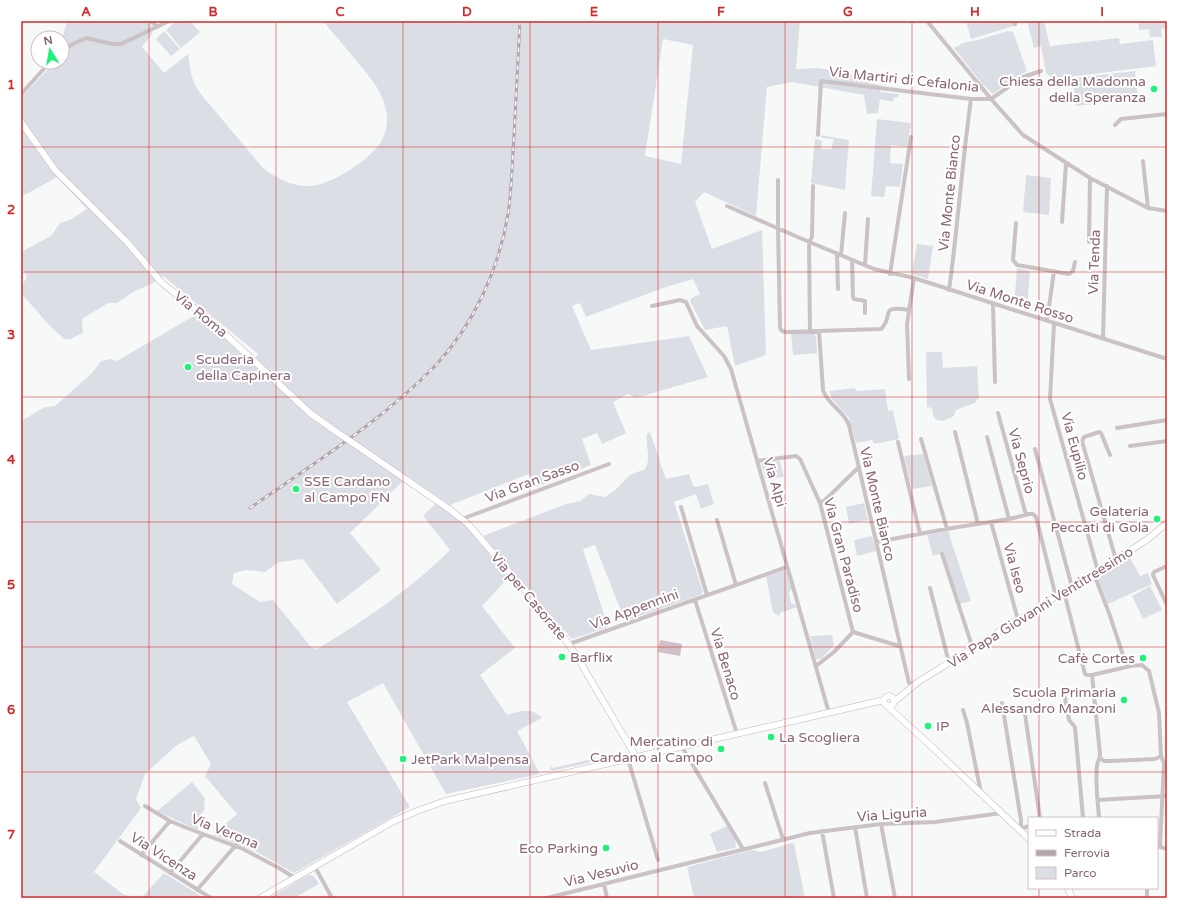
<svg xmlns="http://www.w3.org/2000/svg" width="1188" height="919" font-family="'Varela Round',sans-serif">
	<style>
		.green { fill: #dcdee6; fill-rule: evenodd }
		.water { fill: #d1c0c9 }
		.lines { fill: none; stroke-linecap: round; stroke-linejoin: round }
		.secondary-casing { stroke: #c2b6ba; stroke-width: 7 }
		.street { stroke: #cbc2c5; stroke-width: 4 }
		.secondary { stroke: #fff; stroke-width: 6 }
		.rail-casing { stroke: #b4a6ab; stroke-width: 3 }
		.rail { stroke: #fff; stroke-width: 1.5; stroke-dasharray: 4.5; stroke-linecap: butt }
		.secondary-bridge-casing { stroke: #c2b6ba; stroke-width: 7; stroke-linecap: butt }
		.secondary-bridge { stroke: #fff; stroke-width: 6 }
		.grid { fill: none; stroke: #d62828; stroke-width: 1; stroke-opacity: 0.55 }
		.poi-dot { fill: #1df379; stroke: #fff; stroke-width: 1.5 }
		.labels { text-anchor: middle; stroke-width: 4; stroke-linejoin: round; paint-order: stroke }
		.street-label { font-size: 14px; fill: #8b6573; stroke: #fff }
		.poi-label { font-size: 14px; fill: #8b6573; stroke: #fff; text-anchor: end }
		.neatline { fill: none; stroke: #d62828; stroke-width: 1.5 }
		.grid-label { font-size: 13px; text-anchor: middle; font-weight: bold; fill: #d62828 }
	</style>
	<rect width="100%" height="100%" fill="#f7f9f9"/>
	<path class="green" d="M67,21H149L151,23L152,34L142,47L164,73L188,54C191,72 190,77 200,93L262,167C275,178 293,187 310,186C330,186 373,158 382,140C387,131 388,119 386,110C382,89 367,74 354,58C344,46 333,33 323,21H800L796,69L818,68L857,75L866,79L869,83L881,85L880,92L899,94L898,97L894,98L893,102L880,99L878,113L867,114L864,95L792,82L767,87L756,216L704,192L695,202L712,249L762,230L766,355L735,366L727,326L705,330L690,301L692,298L700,294L693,279L666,287L586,317L580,303L572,306L591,350L689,336L708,377L636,398L628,394L613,402L626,433L602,444L597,433L582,439L591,465L537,487L529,474L450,505L408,476L350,533L381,570L337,604L303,559L279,562L265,572L246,570L234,573L232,584L260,602L273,600L311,647L317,649C363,622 412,588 450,550L423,516L436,503L461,522L473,534L508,578L482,606L515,648L480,675L507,715C520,711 531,707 542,718L517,731L540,774L446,794L383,683L347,702L410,807L294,873L257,852L213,835L237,814L205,776L211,764L194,736L177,745L145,774L136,799L141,808L94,872L123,894L136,898H21V421L45,407L55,406L92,373L101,361L111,359L117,361L197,314L252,362L258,354L163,276L153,283L133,292L117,303H108L82,319L83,333L70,339H64L47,323L21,293V287L27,277L21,267V252L51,236L60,223L70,220L87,209L57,177L21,197V97L55,62H62C62,47 62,35 67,21ZM663,39L693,45L681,164L645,156Z
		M176,21H190L200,32L181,48L166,30Z
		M966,21H1012L1014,26L971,39Z
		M1027,21H1044L1050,46L1119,38L1120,44L1153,40L1156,66L1053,79L1046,73L1041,46L1034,48Z
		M1138,21H1167V28L1161,29L1162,37H1150L1149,29L1139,30Z
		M164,31L180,49L171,56L156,39Z
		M1008,31L1013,32L1027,71L1013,79L993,94L983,85L954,48L963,43L978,40Z
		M1135,71L1138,99L1076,106L1073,78Z
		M877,119L911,123L907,147L891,145L890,163L903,164L900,187L886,186L884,197L871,196Z
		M820,135L849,140L845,190L811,183L815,138L822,141L821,149H832L833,139L822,138Z
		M1026,175L1051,178L1049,215L1023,212Z
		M917,244L933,246L928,279L912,274Z
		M1017,268L1030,271L1027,309L1014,305Z
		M814,333L816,337L817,353L793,355L791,334Z
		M926,352H942L943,368L977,366L979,399H977L975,403L956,410L954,416L943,421L936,420L933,415L932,408L927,407Z
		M855,388L856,391L885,389L888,411L893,410L899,439L874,444L872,440L856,443L849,418L832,399L829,391Z
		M650,432L666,479L689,474L694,487L708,484L714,504L701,509L696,494L674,502L703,592L700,595L625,621L595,545L583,549L608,627L572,639L483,536L566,504L580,501L589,494L605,497L615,490L630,475L645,469C652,456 645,448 647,434Z
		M923,454L932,486L912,489L904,456Z
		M780,461L784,477L766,479L761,463Z
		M864,503L868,520L849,524L846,507Z
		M949,531L950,537L971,601L960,604L943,553L933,556L927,535Z
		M872,536L876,551L857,556L854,540Z
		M1129,556L1140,576L1148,573L1152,584L1108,604L1098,578L1099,575Z
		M783,571L787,572L792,589L789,593L791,603L796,605L797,607L780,613L779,616L773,612L766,577Z
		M1150,586L1162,610L1143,619L1132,596Z
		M832,635L834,645L821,659H816L810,636Z
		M593,756L596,759L597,761L552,771L550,769L551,766L553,768L592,759Z
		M192,782L205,798L204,803L205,808L200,818L201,824L197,830L157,811Z
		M727,826C732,833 738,840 735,848L717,852L710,834Z
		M792,843L794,844L805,898H694L687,867L752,850L761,852Z
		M164,873L204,898H141Z
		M308,875L314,876L319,884L294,898H269Z"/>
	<path class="water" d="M660,640L682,644L680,656L658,652Z"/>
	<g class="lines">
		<defs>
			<path id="secondary" d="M21,122L55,170L127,242L162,283L211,321L310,413L338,433
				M353,443L449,509L468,524L556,626L576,655L636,757
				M884 701a5 5 0 1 1 10 0a5 5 0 1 1-10 0Z
				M894,702L918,682L1128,552L1148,539L1167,523
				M888,707L930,745L1029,839
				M1068,888L1072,898
				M260,898L392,822L417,811L445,801L884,700"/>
		</defs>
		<use href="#secondary" class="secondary-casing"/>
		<path class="street" d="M151,21L157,27
			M927,21L991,99L1023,135L1090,178L1148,208L1167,211
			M1014,21L1015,24
			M62,51L73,44L86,38L112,44H121L169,21
			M21,94L50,62
			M1115,125L1121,119L1167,114
			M818,135L821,81L971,99H991L1023,77L1041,71
			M1143,161L1148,208
			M778,180V228L780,328L782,331L786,332L881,329C895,316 877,305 909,310
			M727,206L800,238L874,269L914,278L1167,359
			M1062,222L1066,163
			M1016,223L1013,260L1017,265L1069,274L1073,271L1075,262
			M1089,242L1090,178
			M837,253L838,289
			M841,255L845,213
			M852,260L853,297L854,299L865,301V313
			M865,265L868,219
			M890,274L911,137
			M949,290C958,226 962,163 971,99
			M993,304L995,382
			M652,306L680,300L686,302L697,326L724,356L731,369L829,713
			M1047,321L1054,271
			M1054,324L1050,399L1098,571
			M810,331L809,242L812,237L813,186
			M819,331L823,390C827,404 844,411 849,425L909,683L913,686
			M1103,338L1107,186
			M909,379L907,324L914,278
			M998,413L1026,515
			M1117,428L1167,420
			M955,432L978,524
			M987,437L1009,519L1029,514H1033L1036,517L1056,597
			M921,439L947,529
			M898,442L920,534
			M1130,446L1167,441
			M1035,449L1072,587
			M1110,455L1101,433L1099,432L1084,437L1082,441L1116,560
			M757,461L796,456L800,459L820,503L853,632
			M820,503L825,500L859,467
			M681,507L707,595
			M462,519L609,464
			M717,520L736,585
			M991,522L1018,620
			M876,542L952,528L1009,519
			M942,554L973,649
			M1167,566L1154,572L1153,575L1167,605
			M1094,574L1109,613L1127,667
			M930,588L949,663
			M1064,592L1085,674L1087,675H1092
			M695,600L737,734
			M569,644L787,567
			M816,666L834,652L853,632L899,646
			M1065,698L1069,720L1075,727L1083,818
			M1002,703L1021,820V825L1019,830
			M963,710L967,723L981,793
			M1025,714L1040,818
			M682,747L743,849
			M1100,758L1104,761H1111L1155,759L1161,756
			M628,759L658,860
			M765,783L783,839
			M1098,800L1167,796
			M145,806L170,821L187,828L243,849L279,868L295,878
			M1099,818C1098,801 1095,783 1097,766C1097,762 1100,759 1100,754L1092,675L1131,666L1142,665L1149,671L1159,713L1161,756L1164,763L1160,846
			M881,824L895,898
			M855,827L867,898
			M1020,829L1029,826
			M822,831L834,898
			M120,841L211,898
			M1157,846L1167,849
			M141,855L170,821
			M315,867L332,898
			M170,873L203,834
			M604,884L607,898
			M197,890L236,845
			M547,898L810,833L881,824L935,822L1002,813
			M1147,898V888"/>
		<use href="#secondary" class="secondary"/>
		<defs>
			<path id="rail" d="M250,508C313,464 382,421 436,365C474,324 499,269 508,214C512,188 512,162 514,136C516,97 518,59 520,21"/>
		</defs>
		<use href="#rail" class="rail-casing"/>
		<use href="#rail" class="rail"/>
		<defs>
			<path id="secondary-bridge" d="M338,433L353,443"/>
		</defs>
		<use href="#secondary-bridge" class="secondary-bridge-casing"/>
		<use href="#secondary-bridge" class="secondary-bridge"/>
	</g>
	<path class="grid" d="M149,21V898M276,21V898M403,21V898M530,21V898M658,21V898M785,21V898M912,21V898M1039,21V818M21,147H1167M21,272H1167M21,397H1167M21,522H1167M21,647H1167M21,772H1167M1039,888V898"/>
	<g class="poi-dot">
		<circle cx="1154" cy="89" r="4"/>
		<circle cx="188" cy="367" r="4"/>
		<circle cx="296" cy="489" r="4"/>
		<circle cx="1157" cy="519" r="4"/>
		<circle cx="562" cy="657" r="4"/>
		<circle cx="1143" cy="658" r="4"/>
		<circle cx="1124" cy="700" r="4"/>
		<circle cx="928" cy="726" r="4"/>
		<circle cx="771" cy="737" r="4"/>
		<circle cx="721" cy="749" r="4"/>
		<circle cx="403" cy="759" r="4"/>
		<circle cx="606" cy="848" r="4"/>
	</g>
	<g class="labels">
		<g class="street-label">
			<text transform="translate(904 79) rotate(6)" y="5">Via Martiri di Cefalonia</text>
			<text transform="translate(949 193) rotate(-84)" y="5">Via Monte Bianco</text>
			<text transform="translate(1094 262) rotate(-88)" y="5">Via Tenda</text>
			<text transform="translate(1020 301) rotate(18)" y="5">Via Monte Rosso</text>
			<text transform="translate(201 314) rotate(39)" y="5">Via Roma</text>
			<text transform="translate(1075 446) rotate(75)" y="5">Via Eupilio</text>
			<text transform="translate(1022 461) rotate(75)" y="5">Via Seprio</text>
			<text transform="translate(532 481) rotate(-20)" y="5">Via Gran Sasso</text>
			<text transform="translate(775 482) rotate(74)" y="5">Via Alpi</text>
			<text transform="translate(878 504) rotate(77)" y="5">Via Monte Bianco</text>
			<text transform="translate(844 555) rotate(75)" y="5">Via Gran Paradiso</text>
			<text transform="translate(1015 568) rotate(75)" y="5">Via Iseo</text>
			<text transform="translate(529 596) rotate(50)" y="5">Via per Casorate</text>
			<text transform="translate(1040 607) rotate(-32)" y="5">Via Papa Giovanni Ventitreesimo</text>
			<text transform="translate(634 609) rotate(-20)" y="5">Via Appennini</text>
			<text transform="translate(726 664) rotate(73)" y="5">Via Benaco</text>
			<text transform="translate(892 814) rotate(-4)" y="5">Via Liguria</text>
			<text transform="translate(225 831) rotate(22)" y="5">Via Verona</text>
			<text transform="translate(164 856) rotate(33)" y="5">Via Vicenza</text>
			<text transform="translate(601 873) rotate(-14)" y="5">Via Vesuvio</text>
		</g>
		<g class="poi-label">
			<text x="1146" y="86">Chiesa della Madonna<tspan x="1146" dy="16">della Speranza</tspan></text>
			<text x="196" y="364" text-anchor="start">Scuderia<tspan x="196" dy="16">della Capinera</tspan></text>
			<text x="304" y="486" text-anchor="start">SSE Cardano<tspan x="304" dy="16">al Campo FN</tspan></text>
			<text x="1149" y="516">Gelateria<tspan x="1149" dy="16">Peccati di Gola</tspan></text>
			<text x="570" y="662" text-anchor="start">Barflix</text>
			<text x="1135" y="663">Cafè Cortes</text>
			<text x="1116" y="697">Scuola Primaria<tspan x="1116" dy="16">Alessandro Manzoni</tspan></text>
			<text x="936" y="731" text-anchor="start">IP</text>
			<text x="779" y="742" text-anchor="start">La Scogliera</text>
			<text x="713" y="746">Mercatino di<tspan x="713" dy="16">Cardano al Campo</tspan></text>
			<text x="411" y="764" text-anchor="start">JetPark Malpensa</text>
			<text x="598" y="853">Eco Parking</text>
		</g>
	</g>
	<rect width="1188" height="919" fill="none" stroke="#ffffff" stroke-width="44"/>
	<rect x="1028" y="817" width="130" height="72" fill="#ffffff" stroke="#d1c1c7"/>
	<rect x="1036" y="830" width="20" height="6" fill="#ffffff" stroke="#d1c1c7"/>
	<text x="1064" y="837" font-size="12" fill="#8b6573">Strada</text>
	<rect x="1036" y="850" width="20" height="6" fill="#b4a6ab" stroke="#d1c1c7"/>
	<text x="1064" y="857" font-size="12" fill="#8b6573">Ferrovia</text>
	<rect x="1036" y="867" width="20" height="12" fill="#dcdee6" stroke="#d1c1c7"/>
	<text x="1064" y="877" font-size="12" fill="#8b6573">Parco</text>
	<g transform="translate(50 50) rotate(349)"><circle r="19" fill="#ffffff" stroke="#d1c1c7"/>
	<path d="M0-3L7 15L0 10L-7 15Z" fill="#1df379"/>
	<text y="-6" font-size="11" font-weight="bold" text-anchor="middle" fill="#8b6573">N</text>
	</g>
	<rect x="22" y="22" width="1144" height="875" class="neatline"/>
	<g class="grid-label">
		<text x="86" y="16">A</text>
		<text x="213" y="16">B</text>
		<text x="340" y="16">C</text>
		<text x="467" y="16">D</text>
		<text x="594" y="16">E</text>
		<text x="721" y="16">F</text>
		<text x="848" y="16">G</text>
		<text x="975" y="16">H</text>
		<text x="1102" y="16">I</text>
		<text x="11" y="89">1</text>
		<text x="11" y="214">2</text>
		<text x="11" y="339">3</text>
		<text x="11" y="464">4</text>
		<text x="11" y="589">5</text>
		<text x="11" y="714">6</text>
		<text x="11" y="839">7</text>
	</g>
</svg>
